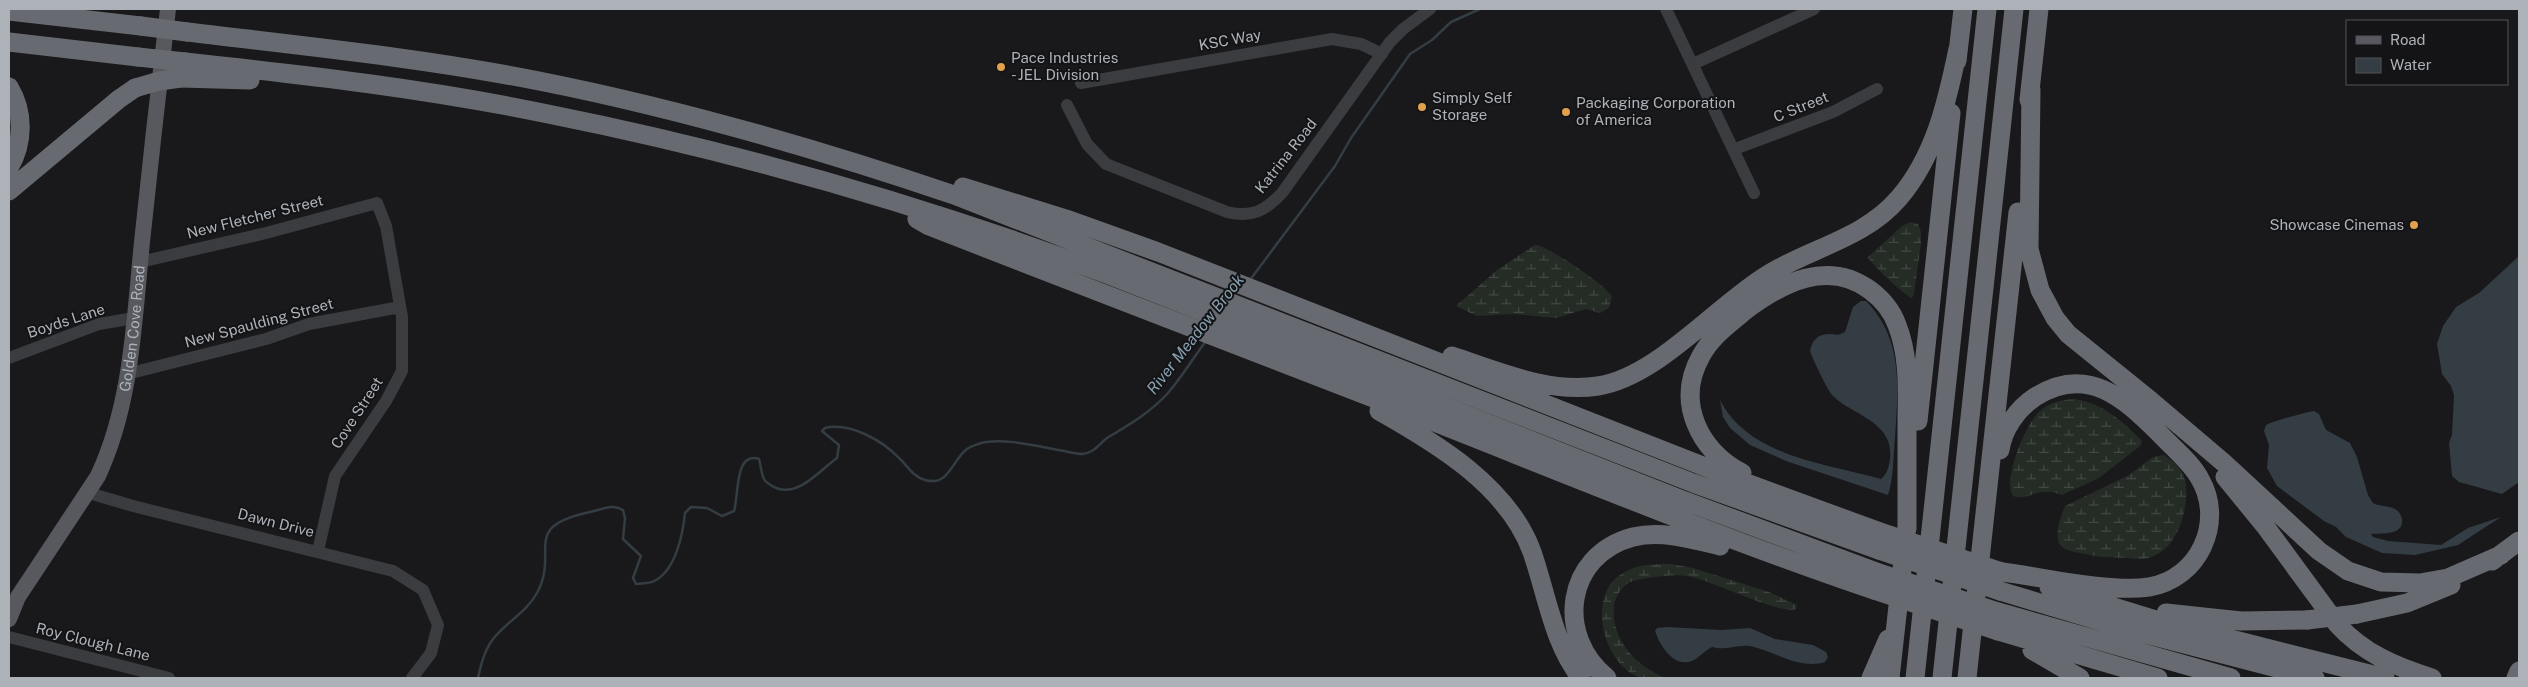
<svg xmlns="http://www.w3.org/2000/svg" width="2528" height="687" font-family="'Public Sans',sans-serif">
	<style>
		.wetland { fill: url(#wetland-marsh) }
		.water { fill: #343d43 }
		.lines { fill: none; stroke-linecap: round; stroke-linejoin: round }
		.stream { stroke: #343d43; stroke-width: 2.5 }
		.minor { stroke: #3a3c3f; stroke-width: 12 }
		.major { stroke: #57595e; stroke-width: 16 }
		.highway { stroke: #676a70; stroke-width: 19 }
		.highway-bridge { stroke: #676a70; stroke-width: 19 }
		.poi-dot { fill: #e0a04c; stroke: #141416; stroke-width: 2 }
		.labels { text-anchor: middle; stroke-width: 4; stroke-linejoin: round; paint-order: stroke }
		.street-label { font-size: 15px; fill: #adb2b9; stroke: #141416 }
		.poi-label { font-size: 15px; fill: #adb2b9; stroke: #141416; text-anchor: start }
		.water-label { font-size: 16px; font-style: italic; fill: #88a1b0; stroke: #141416 }
	</style>
	<defs>
		<pattern id="wetland-marsh" width="20" height="14" patternUnits="userSpaceOnUse" patternTransform="scale(1.25)"><rect width="20" height="14" fill="#252c26"/><path d="M1 5h8M5 5V1M11 12h8M15 12V8" fill="none" stroke="#424843"/></pattern>
	</defs>
	<rect width="100%" height="100%" fill="#19191b"/>
	<path class="wetland" d="M1910,222L1918,224L1921,232V243L1914,294L1912,298C1906,297 1869,262 1868,257L1902,226Z
		M1535,245C1547,245 1605,285 1612,296L1609,308L1600,313L1586,309L1556,318L1513,314L1477,316L1456,306L1497,270Z
		M2075,399C2102,403 2124,422 2142,441L2140,446L2099,478L2062,495C2037,485 2028,502 2013,496C2002,480 2026,423 2040,411C2050,402 2061,400 2075,399Z
		M2164,455C2182,466 2188,478 2186,499C2184,524 2172,555 2143,559C2138,560 2133,558 2128,558C2115,557 2103,558 2090,555C2081,553 2068,552 2061,546C2053,537 2061,515 2065,506L2129,475L2153,457Z
		M1671,564L1693,568L1769,592L1797,605L1796,609C1779,615 1712,580 1687,576C1676,574 1664,576 1653,577C1645,579 1634,579 1627,584C1620,589 1615,598 1614,606C1610,638 1637,668 1666,678C1657,678 1646,680 1639,677C1605,665 1588,603 1616,578C1633,564 1651,564 1671,564Z"/>
	<path class="water" d="M2519,256V482L2502,494L2459,482L2452,476L2449,443L2452,435L2454,395L2451,386L2442,374L2437,344L2443,326L2456,307L2479,293Z
		M1861,301H1866C1904,340 1898,388 1895,438C1893,457 1894,477 1888,495L1786,461L1750,445L1730,428L1723,417L1720,400C1749,457 1826,463 1881,479C1888,473 1889,466 1890,458C1894,422 1854,416 1833,396C1828,391 1813,360 1810,351C1813,335 1824,332 1838,335L1845,332L1853,307Z
		M2314,411L2319,414L2326,430L2350,443L2357,457L2368,495L2373,503C2380,507 2388,505 2395,509C2399,511 2401,515 2402,519C2404,536 2382,533 2371,534L2373,537L2388,541L2441,545L2468,528L2501,517L2458,545L2415,555L2382,553L2346,537L2336,527L2324,521L2277,486L2267,468L2269,445L2264,431L2266,425C2270,422 2307,412 2314,411Z
		M1667,627L1721,630L1750,628L1775,639L1813,645L1826,652L1828,657L1825,662C1799,670 1775,651 1750,646C1737,644 1726,651 1712,647C1704,651 1699,658 1692,661C1673,668 1660,645 1655,631L1657,628Z"/>
	<g class="lines">
		<path class="stream" d="M1250,280L1335,166L1351,138L1410,54L1432,40L1451,22L1480,9
			M478,678C481,665 484,651 493,639C506,622 526,613 537,593C560,551 519,527 590,512C602,510 611,503 623,510L625,518L623,539L641,556L633,578L636,584C643,583 650,584 656,580C676,569 683,533 685,513L691,507L707,508L722,516L734,511C739,497 734,451 759,459C761,466 761,473 764,479C766,483 772,486 776,488C799,497 820,470 837,458L839,445L822,431L825,428C849,422 882,440 899,458C908,466 912,476 925,480C949,487 952,460 967,449C971,446 976,445 981,443C1003,437 1041,447 1064,451C1069,452 1077,454 1082,454C1093,454 1099,444 1107,438C1129,425 1151,412 1168,393C1182,377 1193,358 1206,341"/>
		<path class="minor" d="M1666,9L1754,193
			M1693,64L1814,9
			M1081,83L1332,39L1361,44L1382,54
			M1067,105L1087,144L1106,164L1227,212C1252,218 1265,211 1282,193L1390,42L1403,29L1430,9
			M1735,149L1833,112L1877,89
			M140,262L266,233L377,203L386,226L402,317V371L386,401L335,476L318,551
			M9,358L99,324L134,318
			M127,374L266,339L309,324L400,307
			M89,493L133,506L393,571L423,590L438,625L431,653L412,678
			M9,637L169,678"/>
		<path class="major" id="s1" d="M9,619L18,597L98,476C132,403 134,321 142,242C150,164 159,87 168,9"/>
		<path class="highway" d="M9,11L141,26
			M187,32C304,46 423,58 539,81C680,109 818,149 954,195L1693,483L1879,550
			M9,42L138,57
			M1957,61L1963,9
			M185,62C307,75 428,89 548,114C738,152 926,206 1107,274L1680,499L1876,572
			M181,78L250,80
			M9,87C24,112 24,142 9,168
			M2031,89L2029,249L2040,290L2055,318L2068,334L2151,401L2224,463L2319,551L2348,571L2381,582L2420,583L2448,578L2501,555
			M2029,100L2039,9
			M963,187L1066,219L1158,252L1741,481L1880,532
			M9,191L119,99L135,88
			M917,219L929,226C1066,280 1204,332 1342,386C1519,454 1694,529 1874,590
			M1452,356C1498,371 1549,394 1598,386C1657,377 1715,307 1767,275C1810,248 1864,239 1899,198C1935,156 1947,102 1958,49
			M1379,411C1436,443 1508,486 1532,552C1547,595 1553,643 1581,678
			M1918,421L1951,113
			M2000,450C2003,429 2017,409 2035,397C2087,364 2124,398 2160,434C2173,448 2191,462 2200,479C2225,522 2199,579 2149,587C2110,593 2043,577 2002,572
			M1742,473C1699,450 1675,402 1701,356C1711,337 1729,324 1746,310C1782,283 1828,259 1870,290C1882,299 1892,311 1897,325C1910,358 1907,392 1907,426C1907,460 1907,495 1907,529
			M2225,477L2265,526L2337,624C2363,653 2396,667 2432,678
			M2492,561L2519,541
			M2049,587L2156,620L2385,678
			M2000,591L2123,628L2315,678
			M1998,612L2231,678
			M2166,613L2241,621L2307,620
			M2357,614L2407,603L2451,585
			M1998,631L2158,678
			M2032,650L2080,678
			M1607,678C1555,636 1565,555 1633,537C1662,530 1692,539 1720,546
			M1871,678L1888,639
			M1890,678L1905,543
			M1915,678L1987,9
			M1942,678L2014,9
			M1967,678L2018,212
			M2516,678L2519,671"/>
		<path class="highway-bridge" d="M141,26L187,32
			M138,57L185,62
			M135,88L159,81L181,78
			M1880,532L2002,572
			M1879,550L2000,591
			M1876,572L1998,612
			M1874,590L1998,631
			M2307,620L2357,614"/>
	</g>
	<g class="poi-dot">
		<circle cx="1001" cy="67" r="5"/>
		<circle cx="1422" cy="107" r="5"/>
		<circle cx="1566" cy="112" r="5"/>
		<circle cx="2414" cy="225" r="5"/>
	</g>
	<g class="labels">
		<g class="street-label">
			<text transform="translate(1230 40) rotate(-10)" y="5">KSC Way</text>
			<text transform="translate(1801 107) rotate(-22)" y="5">C Street</text>
			<text transform="translate(1286 156) rotate(-52)" y="5">Katrina Road</text>
			<text transform="translate(255 217) rotate(-14)" y="5">New Fletcher Street</text>
			<text transform="translate(66 321) rotate(-18)" y="5">Boyds Lane</text>
			<text transform="translate(259 323) rotate(-15)" y="5">New Spaulding Street</text>
			<text dy="5" stroke="none"><textPath href="#s1" startOffset="321">Golden Cove Road</textPath></text>
			<text transform="translate(357 413) rotate(-57)" y="5">Cove Street</text>
			<text transform="translate(276 523) rotate(14)" y="5">Dawn Drive</text>
			<text transform="translate(93 642) rotate(14)" y="5">Roy Clough Lane</text>
		</g>
		<g class="poi-label">
			<text x="1011" y="63">Pace Industries<tspan x="1011" dy="17">- JEL Division</tspan></text>
			<text x="1432" y="103">Simply Self<tspan x="1432" dy="17">Storage</tspan></text>
			<text x="1576" y="108">Packaging Corporation<tspan x="1576" dy="17">of America</tspan></text>
			<text x="2404" y="230" text-anchor="end">Showcase Cinemas</text>
		</g>
		<g class="water-label">
			<text transform="translate(1195 334) rotate(-52)" y="6">River Meadow Brook</text>
		</g>
	</g>
	<rect width="2528" height="687" fill="none" stroke="#adb2b9" stroke-width="20"/>
	<rect x="2346" y="20" width="162" height="65" fill="#141416" stroke="#515357"/>
	<rect x="2356" y="36" width="25" height="8" fill="#57595e" stroke="#515357"/>
	<text x="2390" y="45" font-size="15" fill="#adb2b9">Road</text>
	<rect x="2356" y="58" width="25" height="15" fill="#343d43" stroke="#515357"/>
	<text x="2390" y="70" font-size="15" fill="#adb2b9">Water</text>
</svg>
